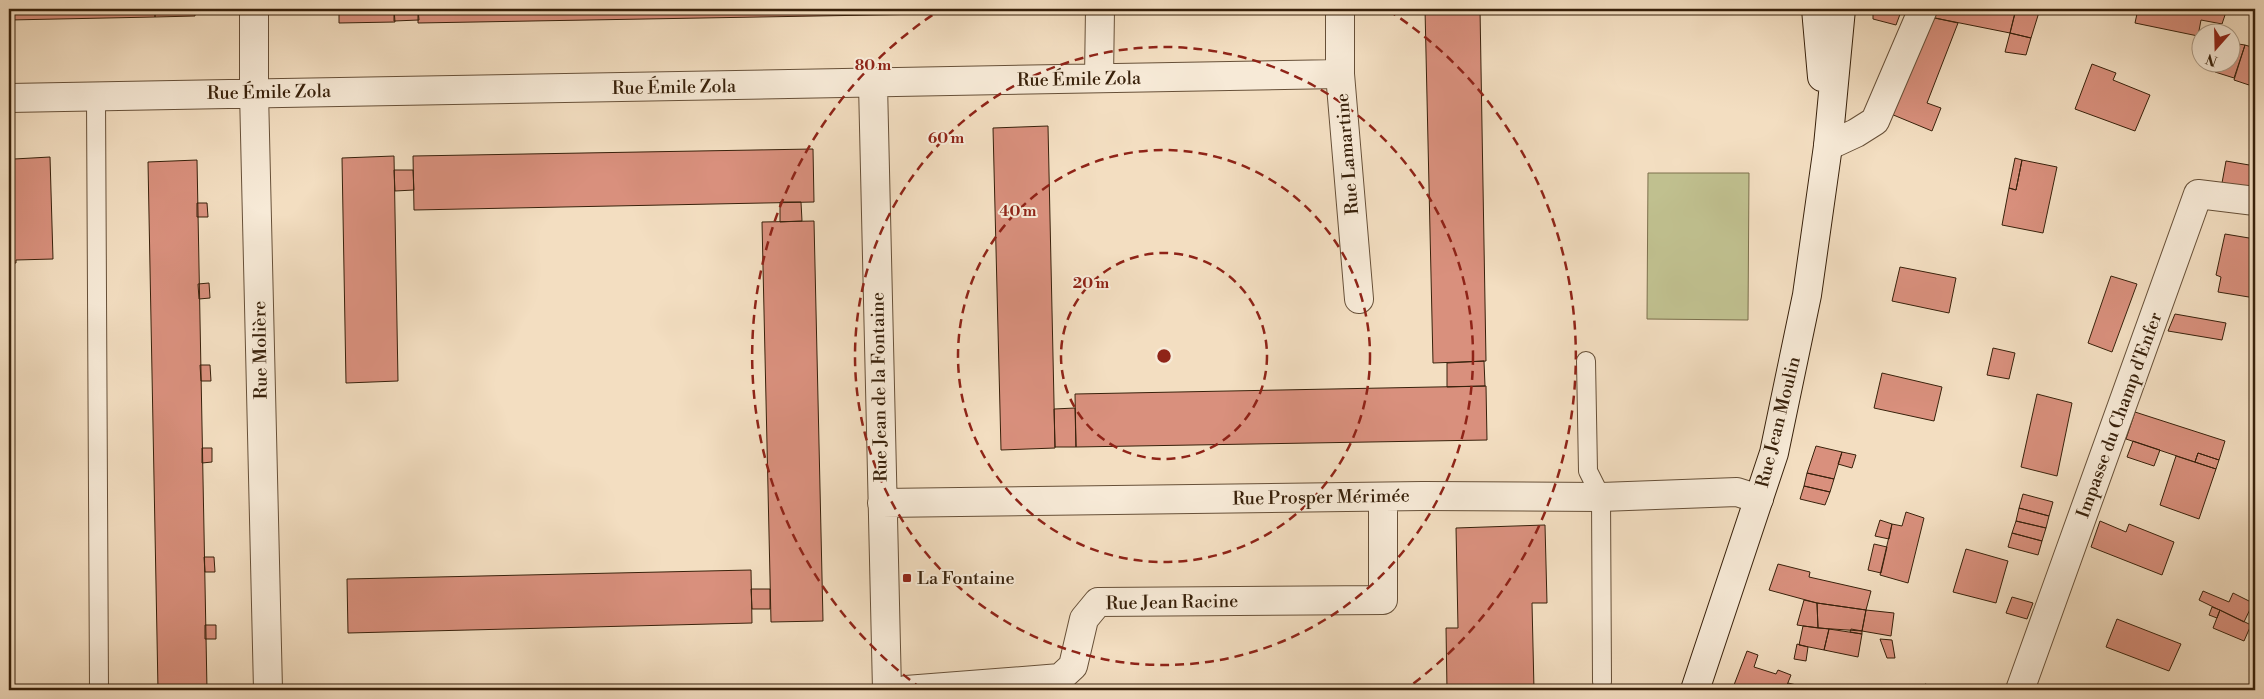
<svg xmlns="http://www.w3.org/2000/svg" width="2264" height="699" font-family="'Libre Bodoni',serif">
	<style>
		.green { fill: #c0c08f; stroke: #7c704d }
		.building { fill: #d9907d; stroke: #38210b }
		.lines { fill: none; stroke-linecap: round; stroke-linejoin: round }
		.service-casing { stroke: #675038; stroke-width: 20 }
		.minor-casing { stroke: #675038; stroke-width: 30 }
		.secondary-casing { stroke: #38210b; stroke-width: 30 }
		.service { stroke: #f7ead7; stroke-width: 18 }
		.minor { stroke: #f7ead7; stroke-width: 28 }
		.secondary { stroke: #f7ead7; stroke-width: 28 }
		.ring { fill: none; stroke: #8f2418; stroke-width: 2.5; stroke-dasharray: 9 6 }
		.poi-dot { fill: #8f2418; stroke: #f7ead7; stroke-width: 2 }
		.labels { text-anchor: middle; stroke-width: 4; stroke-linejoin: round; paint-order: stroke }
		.street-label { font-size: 18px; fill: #38210b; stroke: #f7ead7 }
		.poi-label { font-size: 18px; fill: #38210b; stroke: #f7ead7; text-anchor: start }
		.centre { fill: #8f2418; stroke: #f7ead7; stroke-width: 2.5 }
		.ring-label { font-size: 15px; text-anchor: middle; font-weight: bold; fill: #8f2418; stroke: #f7ead7; stroke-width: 4; stroke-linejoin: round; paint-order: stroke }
	</style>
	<rect width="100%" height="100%" fill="#f3dec1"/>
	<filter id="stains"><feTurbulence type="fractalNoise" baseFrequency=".004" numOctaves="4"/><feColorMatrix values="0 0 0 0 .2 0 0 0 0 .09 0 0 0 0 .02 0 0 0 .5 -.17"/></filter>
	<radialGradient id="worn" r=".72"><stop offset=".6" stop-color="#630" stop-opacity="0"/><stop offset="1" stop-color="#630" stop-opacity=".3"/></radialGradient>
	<path class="green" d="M1648,173H1749L1748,320L1647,319Z"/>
	<path class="building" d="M9,9H155V17L9,20Z
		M155,9H195V16L155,17Z
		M339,9H394L395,22L339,23Z
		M394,9H418L419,20L394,21Z
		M418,9H1044V12L418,23Z
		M1425,9H1480L1486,361L1433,363Z
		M1873,9H1902L1896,25L1873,19Z
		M1933,9H2016L2010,33L1930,17Z
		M2016,9H2040L2031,38L2010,33Z
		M2138,9H2227L2222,24L2201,20L2198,36L2135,23Z
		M1930,17L1958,23L1927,103L1941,108L1932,131L1891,114Z
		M2010,33L2031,38L2026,55L2005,52Z
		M2232,43L2245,45L2234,78L2215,72L2219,62H2232Z
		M2245,45L2255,48V87L2234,80Z
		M2092,64L2116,73L2113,80L2150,95L2135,131L2075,109Z
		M1048,126L1055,448L1001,450L993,128Z
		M813,149L814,202L414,210L413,156Z
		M9,156H14V159L50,157L53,259L16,260V263H9Z
		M394,156L398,381L346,383L342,158Z
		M2015,158L2022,160L2016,190L2009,188Z
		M197,160L207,690H158L148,162Z
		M2022,160L2057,167L2043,233L2002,225L2009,188L2016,190Z
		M2226,161L2255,166V187L2222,183Z
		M394,170H413L414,190L395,191Z
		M780,202H801L802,221L780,222Z
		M197,203H207L208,217H197Z
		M814,221L823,621L771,622L762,222Z
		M2225,234L2255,239V298L2218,292L2221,277L2216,275Z
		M1900,267L1956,278L1949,313L1892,301Z
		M2111,276L2137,284L2112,352L2088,343Z
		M209,283L210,298L199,299L198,284Z
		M2175,314L2226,323L2222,340L2168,331Z
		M1993,348L2015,353L2009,379L1987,375Z
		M1484,361L1485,386L1447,387V363Z
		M200,365H210L211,381H201Z
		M1882,373L1942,387L1934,421L1874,408Z
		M1486,386L1487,440L1076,447L1075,394Z
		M2037,394L2072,403L2057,476L2021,467Z
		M1075,408L1076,447H1055L1054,409Z
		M2135,412L2225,441L2219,460L2198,453L2195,462L2126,439Z
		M2133,441L2160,450L2154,466L2127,457Z
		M1816,446L1842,452L1834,479L1807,473Z
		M202,448H212V462L202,463Z
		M1842,452L1856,455L1852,468L1838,464Z
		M2198,453L2219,460L2216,469L2195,462Z
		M2176,456L2216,469L2199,519L2160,505Z
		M1807,473L1834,479L1830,492L1804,486Z
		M1804,486L1830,492L1825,505L1800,499Z
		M2023,494L2053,502L2049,516L2019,508Z
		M2019,508L2049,516L2046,528L2016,521Z
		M1906,512L1924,518L1908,583L1880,575L1892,524L1902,526Z
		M1880,520L1892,524L1889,539L1875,536Z
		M2016,521L2046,528L2042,541L2012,533Z
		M2100,521L2126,532L2129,524L2174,542L2162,575L2091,547Z
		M1545,525L1547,603H1532L1534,690H1447L1446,628H1458L1456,528Z
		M2012,533L2042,541L2038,555L2008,547Z
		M1874,544L1887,547L1881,573L1868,570Z
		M1966,549L2008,561L1996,603L1953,592Z
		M204,557H214L215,572H205Z
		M1778,564L1810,572L1809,577L1871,591L1866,610L1817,603L1769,590Z
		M751,570L752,623L348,633L347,579Z
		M751,589H770V609H752Z
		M2203,591L2229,602L2233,593L2253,603L2244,622L2199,600Z
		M2012,597L2033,603L2027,619L2006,613Z
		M1804,600L1817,603L1818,628L1797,625Z
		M1817,603L1866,610L1862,631L1818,628Z
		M2212,607L2220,610L2217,618L2209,615Z
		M1866,610L1894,613L1891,636L1862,631Z
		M2220,610L2251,625L2244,641L2213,628Z
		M2117,619L2181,644L2169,671L2106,647Z
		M205,625H216V639H205Z
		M1803,626L1829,629L1824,650L1799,645Z
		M1829,629L1862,634L1858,657L1824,650Z
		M1851,629L1862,631V634L1850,632Z
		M1880,639L1892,640L1895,658H1887Z
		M1797,644L1808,647L1806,661L1794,659Z
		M1747,651L1758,655L1754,667L1776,674L1778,670L1791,675L1785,690H1756L1734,685Z
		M1788,683L1814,689L1785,690Z
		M1925,684L1945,690H1922Z
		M1734,685L1756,690H1732Z"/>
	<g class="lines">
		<defs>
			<path id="service" d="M96,97L99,690
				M1586,361L1588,471L1601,497L1602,682"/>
			<path id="minor" d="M254,9V92L268,690
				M1340,9V74L1359,299
				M1099,78L1100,9
				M873,84L887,690
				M9,98L1340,74
				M1828,146L1856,133L1875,121L1923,9
				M882,503L1423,496L1601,497L1737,492L1759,499
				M906,690L1060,678L1073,666L1084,619L1098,602L1383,600V497
				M2020,690L2198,194L2255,201"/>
			<path id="secondary" d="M1816,9L1822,77
				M1695,690L1774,453L1807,295L1828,146L1841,9"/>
		</defs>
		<use href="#service" class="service-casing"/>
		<use href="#minor" class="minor-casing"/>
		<use href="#secondary" class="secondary-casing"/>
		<use href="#service" class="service"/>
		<use href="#minor" class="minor"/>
		<use href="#secondary" class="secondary"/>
	</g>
	<g class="ring">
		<circle cx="1164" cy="356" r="103"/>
		<circle cx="1164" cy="356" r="206"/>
		<circle cx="1164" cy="356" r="309"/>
		<path d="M922 689A412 412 0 0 1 940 10M1388 10A412 412 0 0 1 1406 689"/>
	</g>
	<rect class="poi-dot" x="902" y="573" width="10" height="10" rx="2.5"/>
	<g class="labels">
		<g class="street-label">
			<text transform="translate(1079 79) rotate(-1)" y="6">Rue Émile Zola</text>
			<text transform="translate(674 87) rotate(-1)" y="6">Rue Émile Zola</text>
			<text transform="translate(269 92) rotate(-1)" y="6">Rue Émile Zola</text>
			<text transform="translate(1347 154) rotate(-95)" y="6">Rue Lamartine</text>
			<text transform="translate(260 350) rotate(-91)" y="6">Rue Molière</text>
			<text transform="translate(879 387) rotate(-91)" y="6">Rue Jean de la Fontaine</text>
			<text transform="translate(2119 415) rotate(-70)" y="6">Impasse du Champ d'Enfer</text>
			<text transform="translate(1778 422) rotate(-76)" y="6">Rue Jean Moulin</text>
			<text transform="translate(1321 497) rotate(-1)" y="6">Rue Prosper Mérimée</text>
			<text transform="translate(1172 602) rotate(-1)" y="6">Rue Jean Racine</text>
		</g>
		<g class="poi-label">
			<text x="917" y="584">La Fontaine</text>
		</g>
	</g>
	<circle cx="1164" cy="356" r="8" class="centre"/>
	<g class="ring-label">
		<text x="873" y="70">80 m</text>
		<text x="946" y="143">60 m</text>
		<text x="1018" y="216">40 m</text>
		<text x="1091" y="288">20 m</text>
	</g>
	<rect width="2264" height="699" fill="none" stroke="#f3dec1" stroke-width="30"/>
	<rect x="10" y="10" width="2244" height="679" fill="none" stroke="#38210b" stroke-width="2.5"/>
	<rect x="15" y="15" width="2234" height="669" fill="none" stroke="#38210b"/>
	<g transform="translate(2216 48) rotate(200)"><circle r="24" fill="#f7ead7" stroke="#ab9a85"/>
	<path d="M0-4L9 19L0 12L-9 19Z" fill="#8f2418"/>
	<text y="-8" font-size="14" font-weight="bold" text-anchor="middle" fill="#38210b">N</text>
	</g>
	<rect width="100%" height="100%" filter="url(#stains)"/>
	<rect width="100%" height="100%" fill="url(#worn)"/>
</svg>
